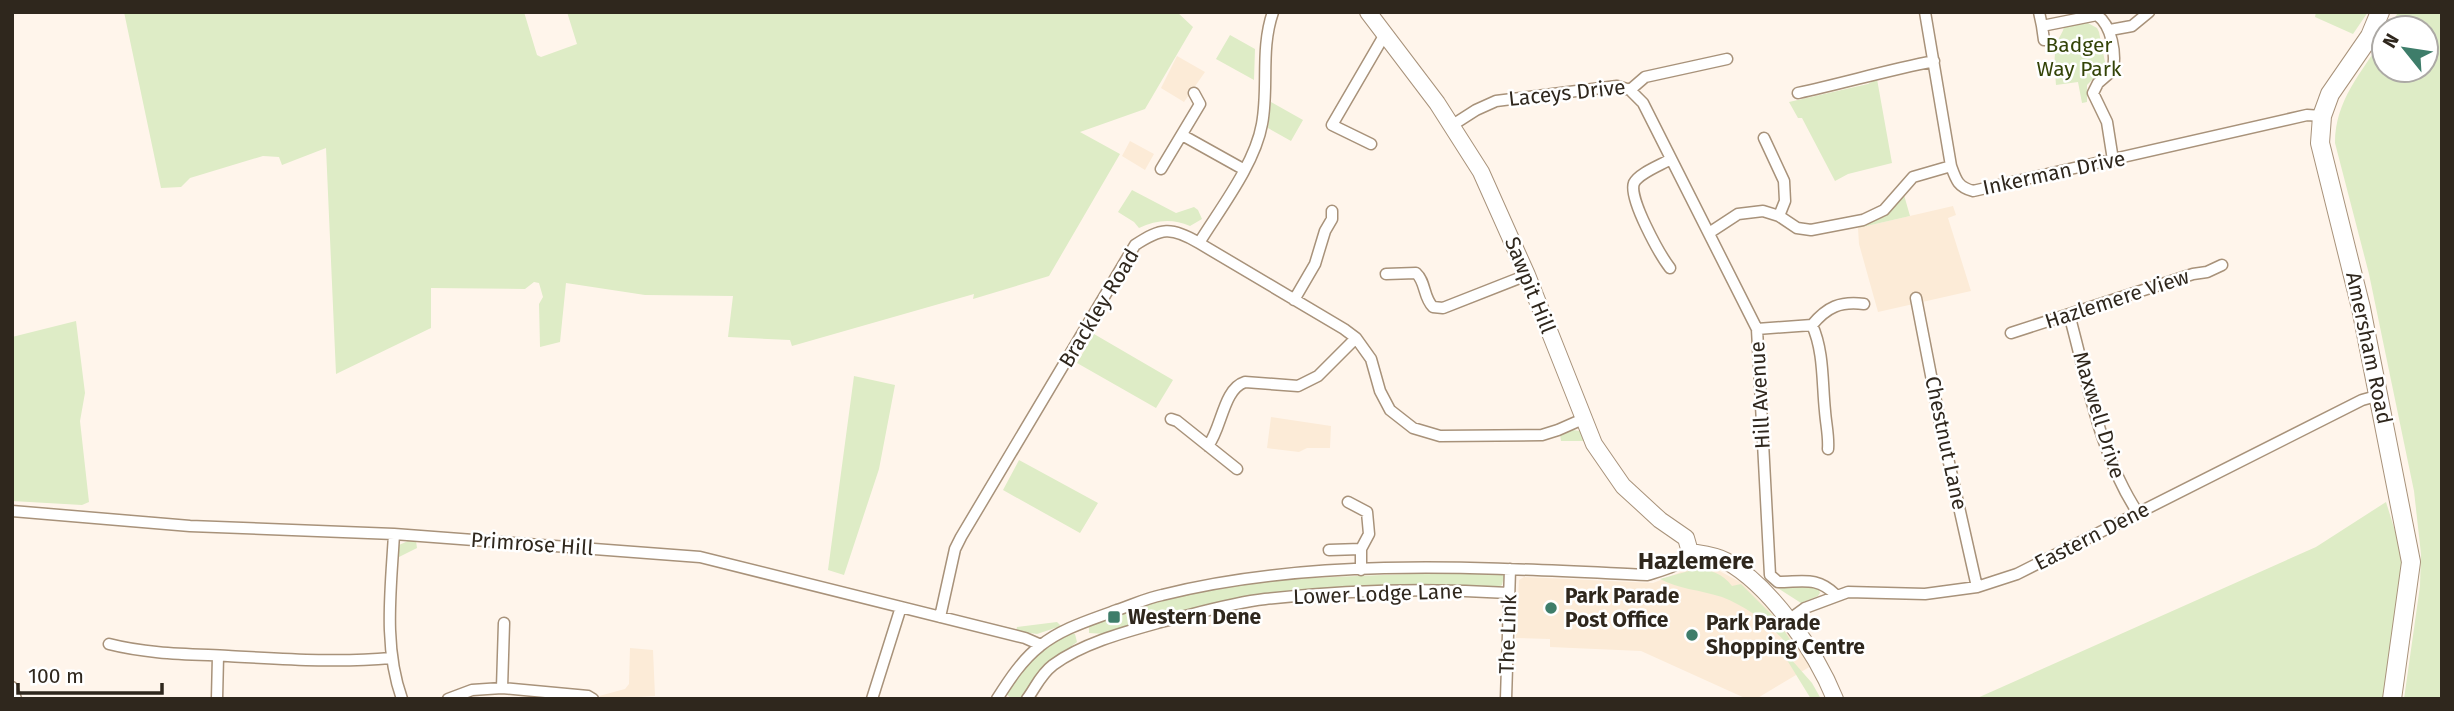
<svg xmlns="http://www.w3.org/2000/svg" width="2454" height="711" font-family="'Fira Sans',sans-serif">
	<style>
		.built { fill: #fcebd7 }
		.green { fill: #deecc6 }
		.lines { fill: none; stroke-linecap: round; stroke-linejoin: round }
		.street-casing { stroke: #a8927a; stroke-width: 13 }
		.secondary-casing { stroke: #a8927a; stroke-width: 18 }
		.primary-casing { stroke: #a8927a; stroke-width: 20 }
		.street { stroke: #fff; stroke-width: 10 }
		.secondary { stroke: #fff; stroke-width: 16 }
		.primary { stroke: #fff; stroke-width: 18 }
		.poi-dot { fill: #3e7d6a; stroke: #fff; stroke-width: 2.5 }
		.labels { text-anchor: middle; stroke-width: 5; stroke-linejoin: round; paint-order: stroke }
		.park-label { font-size: 21px; fill: #344408; stroke: #fff }
		.street-label { font-size: 21px; fill: #2f271d; stroke: #fff }
		.poi-label { font-size: 21px; font-weight: bold; fill: #2f271d; stroke: #fff; text-anchor: start }
		.quarter-label { font-size: 24px; font-weight: bold; fill: #2f271d; stroke: #fff }
	</style>
	<rect width="100%" height="100%" fill="#fff5eb"/>
	<path class="built" d="M1177,56L1205,72L1184,102L1161,88Z
		M1130,141L1154,154L1145,170L1122,156Z
		M1953,206L1956,215L1948,218L1971,291L1878,312L1859,244L1858,228Z
		M1271,417L1331,426L1330,448H1307L1299,452L1267,448Z
		M1712,567L1742,583L1777,618L1811,666L1756,699H1747L1641,651L1550,647V639L1516,638L1519,580L1524,577L1653,583L1691,568Z
		M630,648L653,650L655,696L602,699L599,696L625,689L629,684Z"/>
	<path class="green" d="M124,12H524L537,55L541,57L577,44L567,12H1177L1193,27L1145,109L1080,132L1120,154L1049,276L973,299L974,294L792,346L790,340L728,337L733,296L645,295L566,283L560,342L540,347L539,304L543,297L539,283L534,282L525,289L431,288V328L336,374L326,148L282,165L279,157L263,156L190,178L181,187L161,188Z
		M2316,12H2368L2353,34L2315,17Z
		M2398,12H2442V699H2404L2420,586L2421,554L2414,491L2369,274L2335,143C2335,100 2362,72 2384,37V70H2426V28H2390Z
		M2086,22L2097,28L2099,32L2105,62L2104,68L2087,85V102L2082,103L2078,82L2056,85C2055,71 2053,57 2057,43C2059,36 2063,33 2064,27Z
		M1230,35L1255,49L1254,80L1216,59Z
		M1877,79L1892,163L1848,174L1835,181L1802,118H1798L1789,102L1868,84Z
		M1271,102L1303,120L1291,141L1268,128Z
		M1132,190L1176,213L1194,207L1198,210L1202,219L1190,226C1172,218 1156,220 1139,228L1134,222L1118,212Z
		M1904,195L1910,216L1858,228L1881,218Z
		M76,321L85,393L80,421L89,502L82,505L12,501V337Z
		M1094,334L1173,380L1156,408L1077,363Z
		M854,376L895,385L879,469L844,575L828,570Z
		M1572,430L1581,431L1586,441H1561L1560,434Z
		M1019,460L1098,503L1080,533L1003,490Z
		M2386,502L2405,563L2385,699H1975L2316,547Z
		M408,541H416L417,548L397,558L399,545Z
		M1696,569C1710,569 1723,574 1732,586L1741,584L1777,620L1797,650L1789,654L1791,649C1774,627 1748,607 1722,597C1701,590 1678,589 1660,579Z
		M1433,573L1500,574L1504,576L1502,585L1497,588L1206,605L1105,634L1089,633V625L1131,609L1182,596L1260,580Z
		M1773,585L1818,587L1820,593L1818,596L1801,603Z
		M1057,622L1061,626L1037,634L1016,631L1017,627Z
		M1067,633L1075,634L1077,642L1042,668L1021,699H1012L1005,693L1034,658Z
		M1790,658L1812,683L1821,699H1811L1787,660Z"/>
	<g class="lines">
		<defs>
			<path id="street" d="M1925,12L1951,166C1956,180 1958,187 1973,191L2307,115L2322,116
				M2039,12L2042,26L2097,15C2112,26 2116,53 2113,70L2098,83L2093,93L2107,122L2113,160
				M2042,26L2044,40
				M2110,30L2132,26L2149,12
				M1630,90L1643,103L1757,329L1770,575L1778,582C1803,582 1817,576 1836,595
				M1798,93C1844,83 1888,70 1934,61
				M1451,126L1476,110L1496,101L1617,86L1630,90L1645,77L1727,59
				M1182,135L1243,169
				M1764,138L1784,181L1785,201L1779,216
				M1371,144L1332,125L1385,34
				M1161,169L1200,104L1194,93
				M1709,233L1738,214L1763,211L1779,216L1797,228L1811,230L1863,220L1884,210L1913,177L1951,166
				M1199,243L1344,329L1356,338L1371,359L1380,391L1390,410L1413,428L1440,436L1542,435L1558,430L1583,419
				M1670,268C1660,255 1628,198 1634,183C1639,173 1661,165 1671,159
				M1386,274L1416,273C1426,282 1423,297 1433,307L1443,308L1527,275
				M1916,298L1941,427L1977,587
				M1294,300L1315,264L1325,231L1332,219V211
				M2069,314C2087,380 2100,456 2138,513
				M1812,325C1824,351 1822,383 1825,411C1826,425 1829,436 1828,449
				M1757,329L1812,325C1827,307 1840,301 1864,304
				M2011,333L2193,274L2207,272L2222,265
				M1171,419L1177,421L1237,469
				M1208,446C1222,428 1223,389 1245,382L1298,386L1318,376L1356,338
				M1348,502L1367,512L1369,534L1361,549V570
				M12,511L190,526L394,534L700,557L1025,638L1041,645
				M394,534C391,589 383,646 402,699
				M1329,550L1361,549
				M940,617L955,549L961,537L1135,245C1161,228 1171,226 1199,243C1220,209 1255,164 1262,124C1269,87 1260,49 1273,12
				M1790,619L1805,608L1848,592L1925,594L1977,587L2017,574L2362,400L2380,395
				M109,644C148,654 188,654 228,656C283,659 337,663 391,658
				M12,687L16,699
				M502,688L504,623
				M217,699L218,656
				M448,699L472,690L502,688L588,696L593,699
				M872,699L901,607
				M997,699C1009,680 1022,660 1040,646C1062,628 1091,620 1117,610C1132,605 1147,598 1162,595C1316,556 1490,568 1647,575C1663,570 1680,567 1690,552
				M1027,699C1036,687 1040,675 1053,665C1083,643 1125,632 1161,622C1195,614 1230,603 1265,599C1346,590 1428,588 1509,593
				M1506,699L1510,569"/>
			<path id="secondary" d="M1368,12L1437,103L1481,172L1527,275L1594,444L1623,486L1660,520L1686,538L1690,552C1702,554 1715,555 1726,561C1771,586 1816,652 1835,699"/>
			<path id="primary" d="M2380,12L2370,36L2330,94L2322,116L2320,143L2361,308L2411,562L2392,699"/>
		</defs>
		<use href="#street" class="street-casing"/>
		<use href="#secondary" class="secondary-casing"/>
		<use href="#primary" class="primary-casing"/>
		<use href="#street" class="street"/>
		<use href="#secondary" class="secondary"/>
		<use href="#primary" class="primary"/>
	</g>
	<g class="poi-dot">
		<circle cx="1551" cy="608" r="7"/>
		<rect x="1107" y="610" width="14" height="14" rx="3.5"/>
		<circle cx="1692" cy="635" r="7"/>
	</g>
	<g class="labels">
		<g class="park-label">
			<text x="2079" y="52">Badger<tspan x="2079" dy="24">Way Park</tspan></text>
		</g>
		<g class="street-label">
			<text transform="translate(1567 93) rotate(-6)" y="7">Laceys Drive</text>
			<text transform="translate(2054 173) rotate(-12)" y="7">Inkerman Drive</text>
			<text transform="translate(1530 285) rotate(68)" y="7">Sawpit Hill</text>
			<text transform="translate(2117 299) rotate(-18)" y="7">Hazlemere View</text>
			<text transform="translate(1099 308) rotate(-59)" y="7">Brackley Road</text>
			<text transform="translate(2369 348) rotate(78)" y="7">Amersham Road</text>
			<text transform="translate(1760 395) rotate(-93)" y="7">Hill Avenue</text>
			<text transform="translate(2099 415) rotate(73)" y="7">Maxwell Drive</text>
			<text transform="translate(1946 443) rotate(78)" y="7">Chestnut Lane</text>
			<text transform="translate(2092 536) rotate(-27)" y="7">Eastern Dene</text>
			<text transform="translate(532 544) rotate(4)" y="7">Primrose Hill</text>
			<text transform="translate(1378 594) rotate(-2)" y="7">Lower Lodge Lane</text>
			<text transform="translate(1508 634) rotate(-88)" y="7">The Link</text>
		</g>
		<g class="poi-label">
			<text x="1565" y="603">Park Parade<tspan x="1565" dy="24">Post Office</tspan></text>
			<text x="1128" y="624">Western Dene</text>
			<text x="1706" y="630">Park Parade<tspan x="1706" dy="24">Shopping Centre</tspan></text>
		</g>
		<g class="quarter-label">
			<text x="1696" y="569">Hazlemere</text>
		</g>
	</g>
	<rect width="2454" height="711" fill="none" stroke="#2f271d" stroke-width="28"/>
	<g transform="translate(2405 49) rotate(300)"><circle r="33" fill="#ffffff" stroke="#aca9a5" stroke-width="2"/>
	<path d="M0-5L12 26L0 18L-12 26Z" fill="#3e7d6a"/>
	<text y="-10" font-size="19" font-weight="bold" text-anchor="middle" fill="#2f271d">N</text>
	</g>
	<path d="M18 683v10h144v-10" fill="none" stroke="#2f271d" stroke-width="3.5"/>
	<text x="28" y="683" font-size="21" fill="#2f271d" stroke="#ffffff" stroke-width="5" paint-order="stroke">100 m</text>
</svg>
